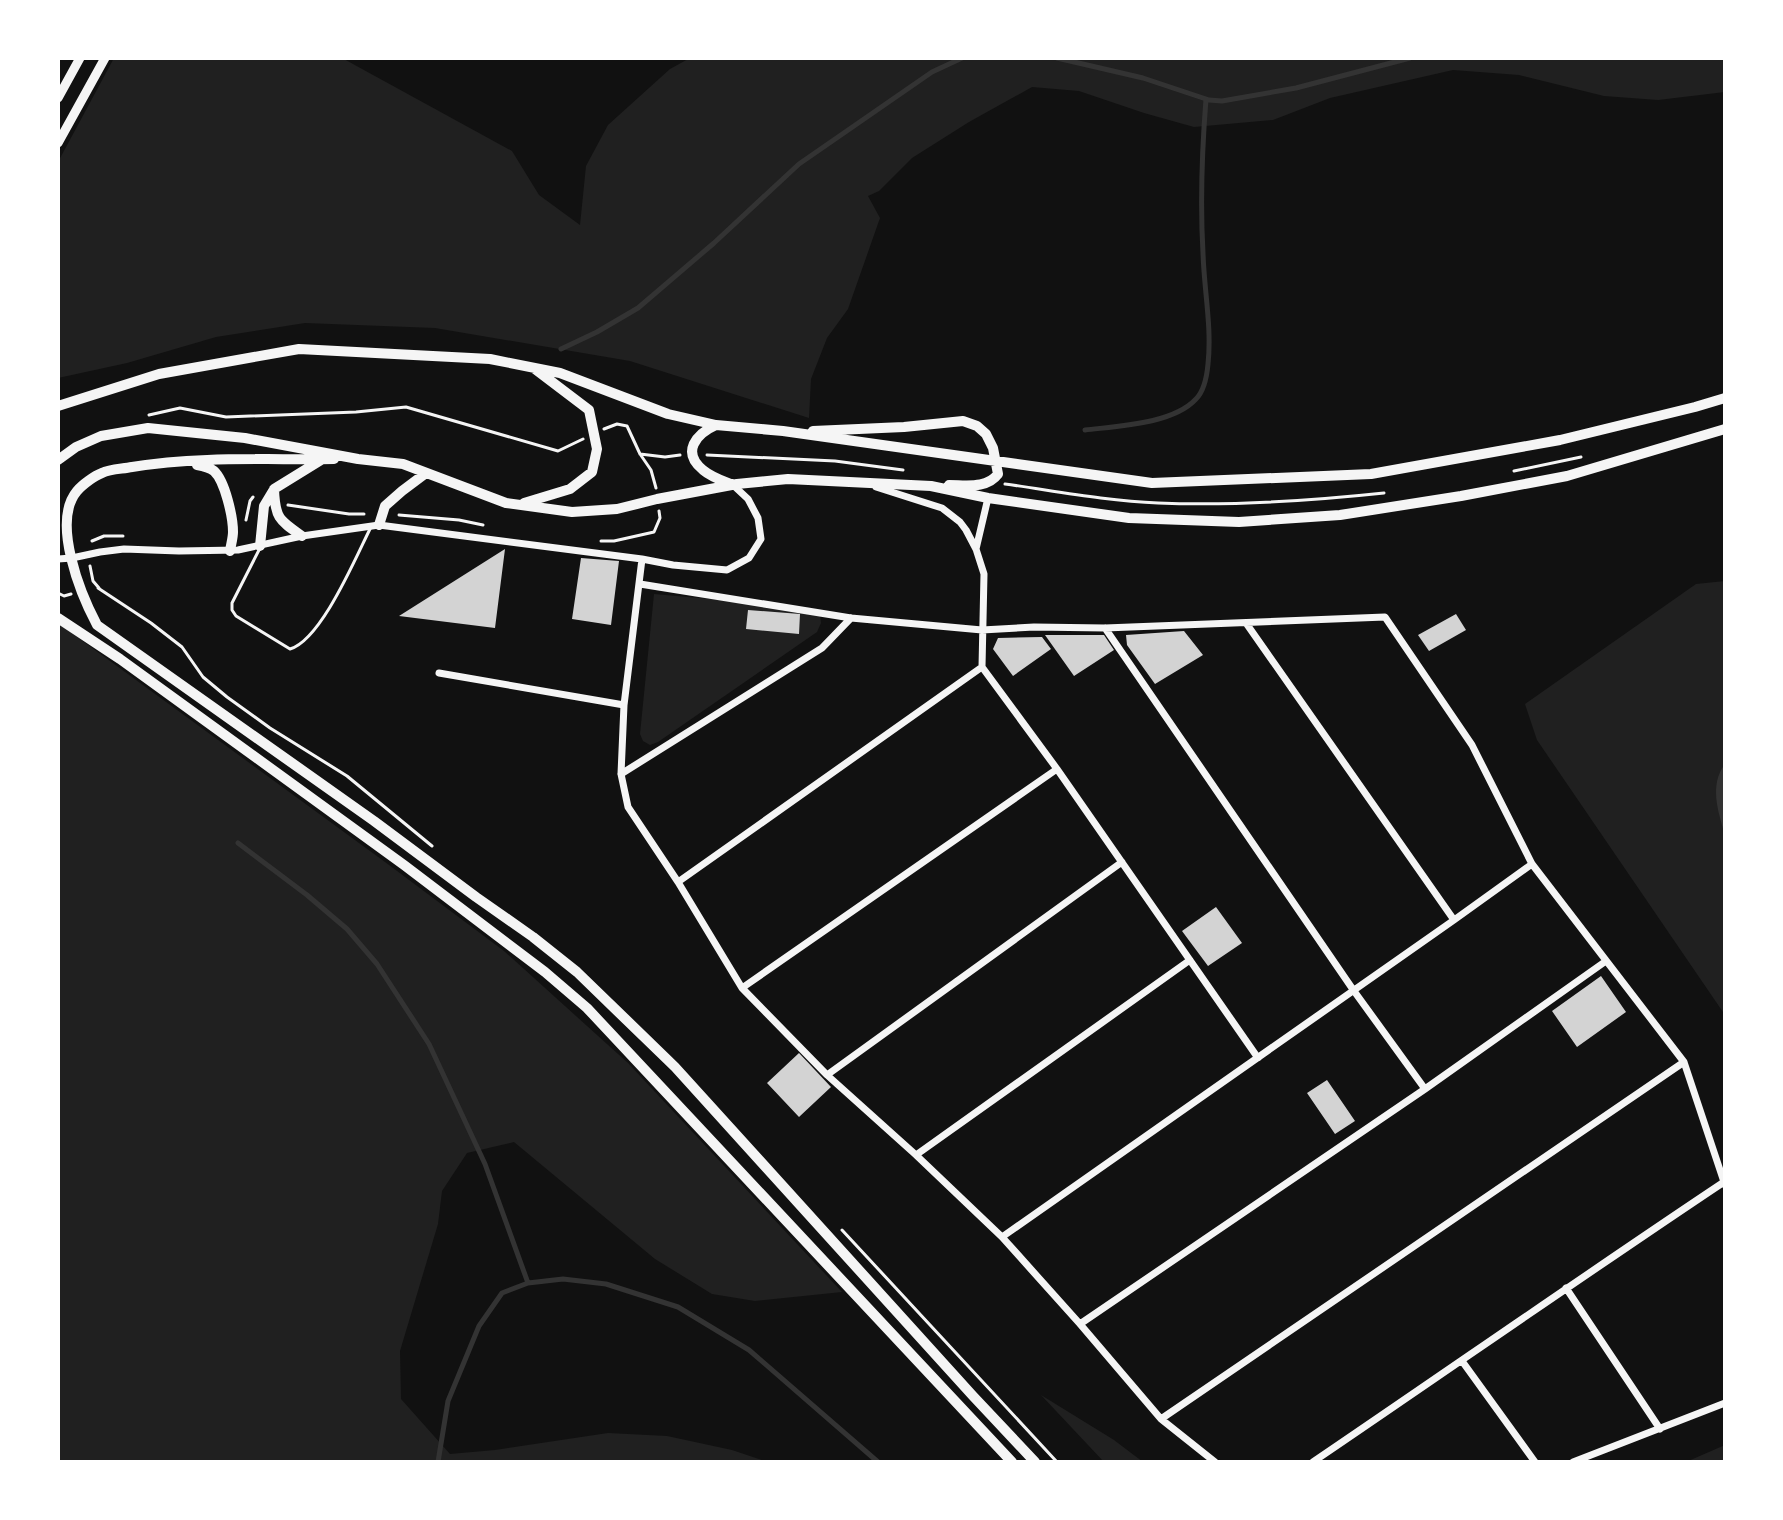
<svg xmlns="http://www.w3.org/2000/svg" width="1783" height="1520" font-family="'PT Sans',sans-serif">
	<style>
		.green { fill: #202020 }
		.water { fill: #333 }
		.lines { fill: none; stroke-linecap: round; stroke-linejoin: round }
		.stream { stroke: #333; stroke-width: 5 }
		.building { fill: #d3d3d3 }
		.path { stroke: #f5f5f5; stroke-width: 3 }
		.service { stroke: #f5f5f5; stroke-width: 3 }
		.minor { stroke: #f5f5f5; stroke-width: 7 }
		.tertiary { stroke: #f5f5f5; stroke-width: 9 }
		.secondary { stroke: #f5f5f5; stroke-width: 10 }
	</style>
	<rect width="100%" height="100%" fill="#111"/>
	<path class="green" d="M114,58H342L512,151L539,195L580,225L586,166L608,125L670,69L690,58H1725V92L1658,100L1604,96L1519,75L1453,70L1330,98L1273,120L1194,127L1144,113L1079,91L1032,87L969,122L912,158L879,191L868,196L880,218L848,309L827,338L811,379L809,418L630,361L435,328L305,323L216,337L127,363L58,378V162Z
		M1725,581V764C1714,780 1720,817 1725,835V1015L1537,740L1525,704L1696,584Z
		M654,594L812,608L820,614L821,623L817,632L658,742L650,745L643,741L640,734Z
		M58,623L385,862L504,951L628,1063L842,1292L755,1301L712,1294L655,1259L514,1142L467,1153L442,1191L438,1224L400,1351L401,1399L450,1454L495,1450L608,1433L667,1436L732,1450L768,1462H58Z
		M1041,1395L1114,1440L1143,1462H1104Z
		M1725,1445V1462H1686Z"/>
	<path class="water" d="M1725,764V835C1718,811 1709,785 1725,764Z"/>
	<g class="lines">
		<path class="stream" d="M1057,58L1143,78L1209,100L1222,101L1296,88L1410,58
			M561,349L597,332L638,308L714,243L799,164L932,72L962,58
			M1085,430C1118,426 1173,424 1196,399C1204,391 1207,375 1208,364C1212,327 1204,290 1203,253C1200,202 1202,150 1206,99
			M238,843L307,895L347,929L377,964L429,1044L485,1164L528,1283
			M438,1462L448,1401L479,1326L502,1293L528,1283L563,1279L606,1284L678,1307L749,1350L878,1462"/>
	</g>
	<path class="building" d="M505,549L495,628L399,616Z
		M581,558L619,561L611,625L572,619Z
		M748,610L800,614L799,634L746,629Z
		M1456,614L1466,630L1429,651L1418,635Z
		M1184,631L1203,655L1155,684L1127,645L1126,635Z
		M1045,635H1104L1114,650L1074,676Z
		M1042,637L1051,649L1013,676L993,649L998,638Z
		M1216,907L1242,943L1208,966L1182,931Z
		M1601,976L1626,1012L1577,1047L1552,1011Z
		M799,1053L831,1087L799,1117L767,1083Z
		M1327,1080L1355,1121L1335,1134L1307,1093Z"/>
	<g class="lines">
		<path class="path" d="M149,415L180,408L226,417L356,412L406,407L558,451L583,439
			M604,429L617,424L627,426L640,454L651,470L656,488
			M640,454L665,457L680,455
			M707,455L835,461L903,470
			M1514,471L1581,457
			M1005,484C1055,491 1107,501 1158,503C1233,506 1309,501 1384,493
			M288,505L349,514H364
			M399,515L459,520L483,525
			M246,520L250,501L253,497
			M92,541L104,536H123
			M601,541H614L654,532L660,518L659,511
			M90,566L93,581L99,588
			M98,588L151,623L182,647L203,677L227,697L270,728L347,776L432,846
			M58,593L64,596L71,594
			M842,1230L1057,1462"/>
		<path class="service" d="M259,550L232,603V610L236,616L290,649C321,640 355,559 370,529"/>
		<path class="minor" d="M876,487L942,508L960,522L966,530L976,549L984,574L982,667L1057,769L1258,1058
			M976,549L988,498
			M58,559L72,558L100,552L124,549L179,551L238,550L302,536L379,525L642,559L673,565L727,570L749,558L761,539L758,518L748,499L733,485
			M642,559L624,705L621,774L628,807L678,882L742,988L827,1075L916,1155L1002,1237L1080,1324L1161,1419L1215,1462
			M640,584L851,618L982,630L1034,627L1105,628L1385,617L1472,745L1532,864L1684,1062L1725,1185
			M1246,623L1454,920
			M1105,628L1354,991L1425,1089
			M439,673L624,705
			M621,774L822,648L851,618
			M678,882L982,667
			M742,988L1057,769
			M827,1075L1122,862
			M916,1155L1190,960
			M1002,1237L1454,920L1532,864
			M1566,1288L1660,1429
			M1080,1324L1425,1089L1606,961
			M1462,1361L1535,1462
			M1161,1419L1684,1062
			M1313,1462C1450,1369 1586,1274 1724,1182
			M1573,1462L1725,1403"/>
		<path class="tertiary" d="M58,98L80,58
			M58,143L105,58"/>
		<path class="secondary" d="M58,406L159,374L299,349L490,359L560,373L668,414L716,425L783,431L1152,483L1371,474L1560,440L1695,407L1725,398
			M716,425C696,434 681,452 703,470C711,477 723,481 733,485
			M813,431L904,427L963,421L977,426L986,434L993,448L998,474C987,489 966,485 949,485
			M334,459C267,460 198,456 132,467C122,469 110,469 102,473C94,476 82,485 77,491C51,522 81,595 97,625L374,821L476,897L533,937L577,972L675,1067L973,1396L1035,1462
			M58,460L76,447L101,436L148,428L245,438L358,459L403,464L506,503L572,512L617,509L657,499L737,484L788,479L931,486L988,498L1129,518L1239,522L1340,515L1461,496L1567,476L1725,429
			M197,465C203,466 209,467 214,471C225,481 233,517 233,532C233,538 231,544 230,551
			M524,503L570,489L592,472L597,449L589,410L535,369
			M379,525L385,506L402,491L426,473
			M302,536C279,520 275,518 274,489L321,460
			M260,546L264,506L273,491
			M58,618L120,659L404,865L545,972L587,1008L1012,1462"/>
	</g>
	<rect width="1783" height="1520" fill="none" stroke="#ffffff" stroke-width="120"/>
</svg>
